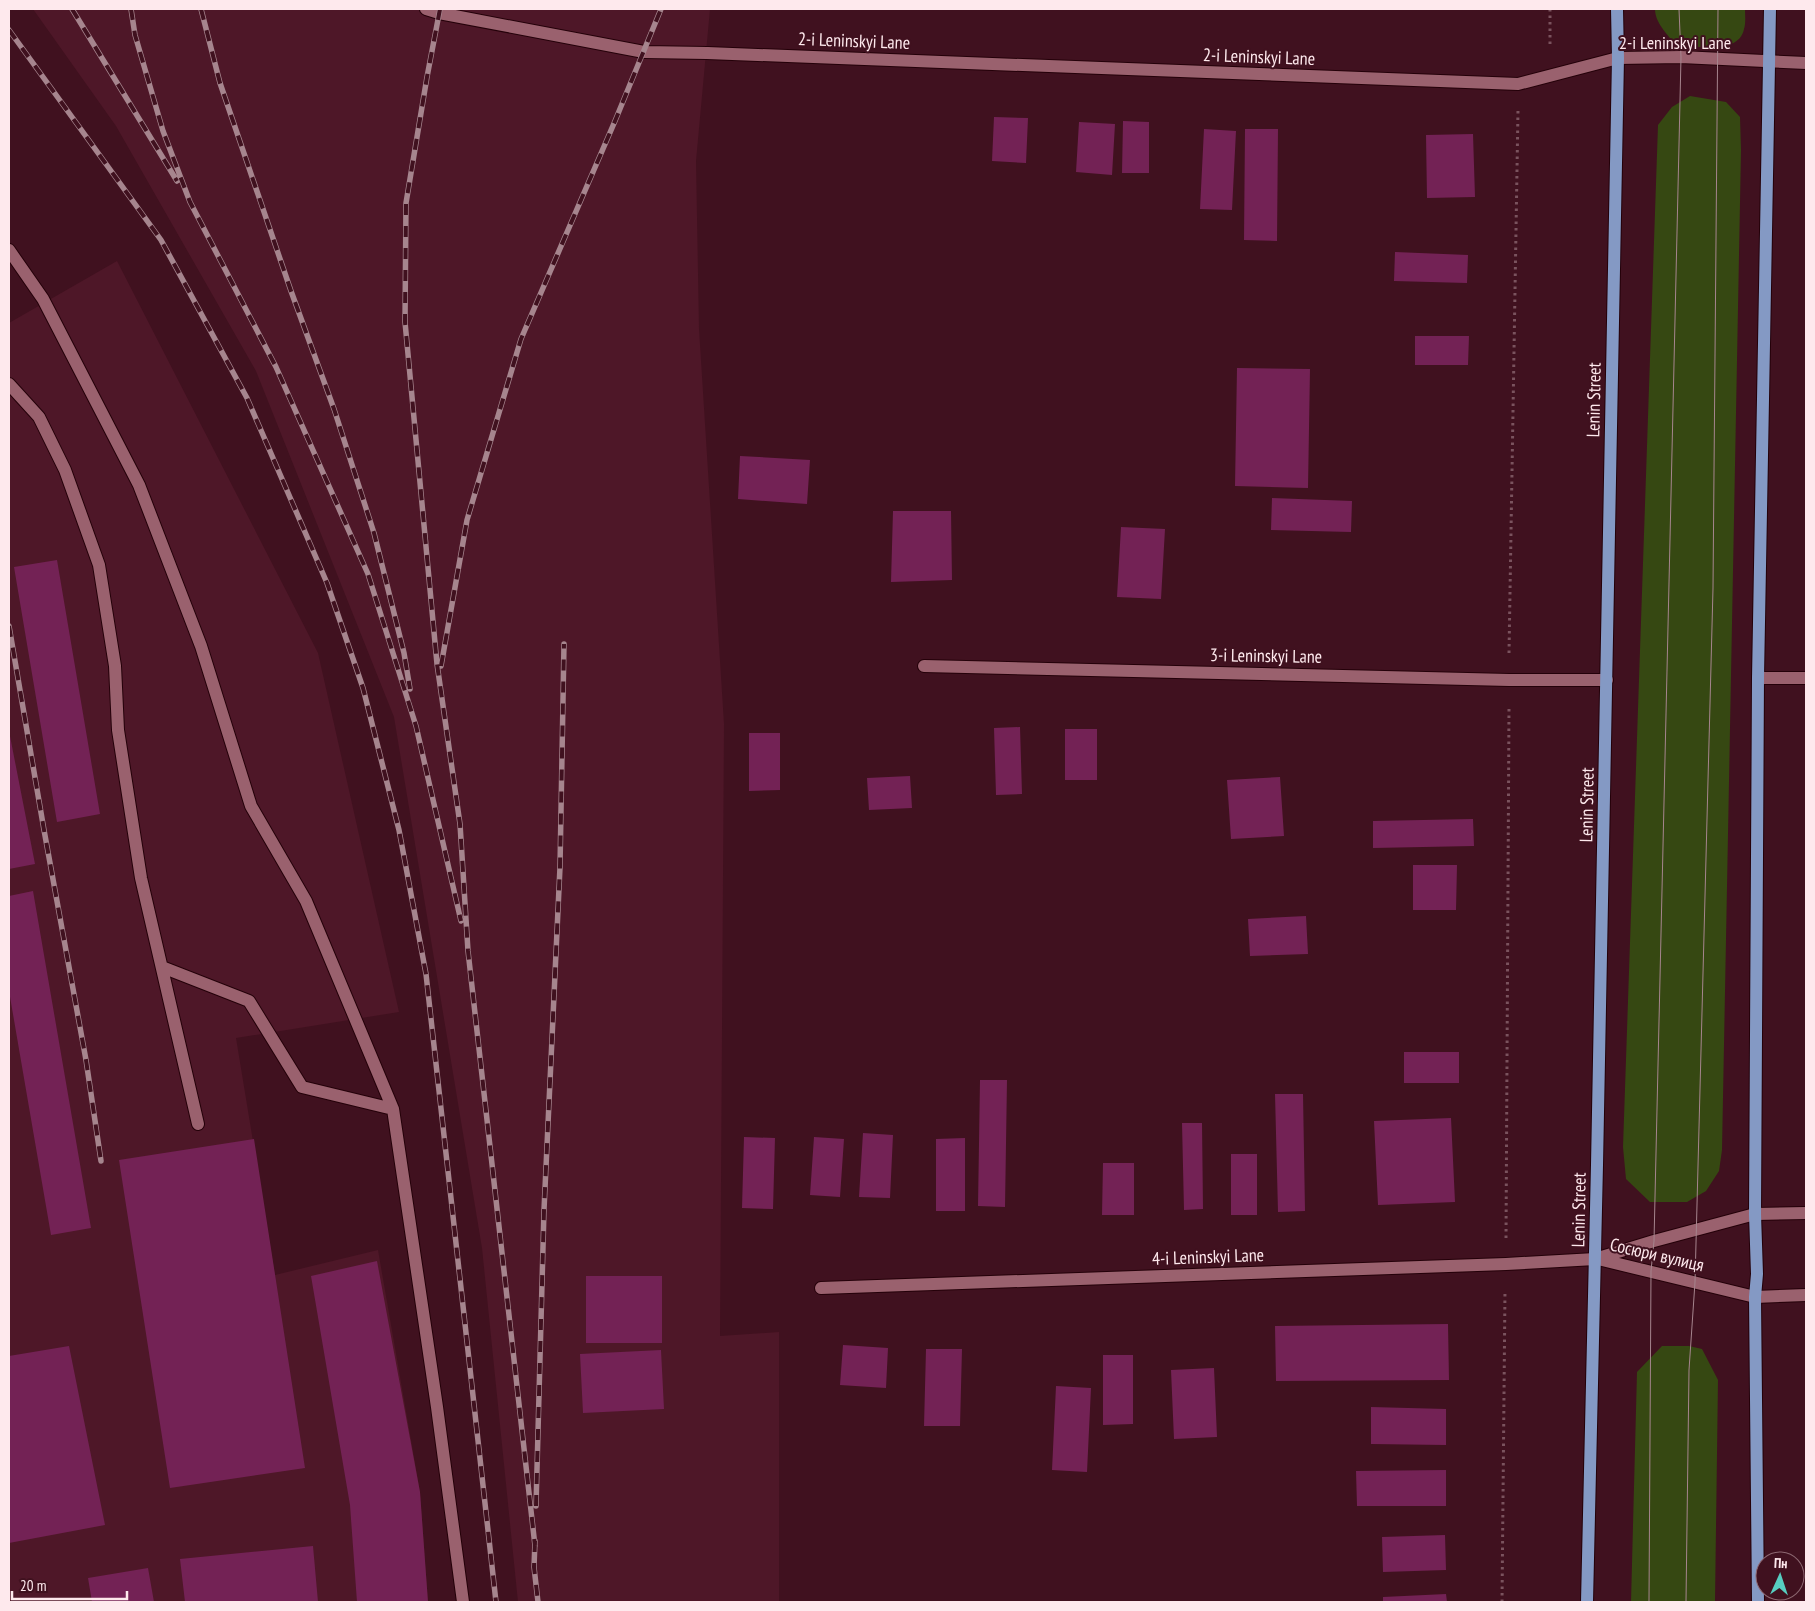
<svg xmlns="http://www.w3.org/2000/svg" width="1815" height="1611" font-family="'PT Sans Narrow',sans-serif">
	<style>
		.built { fill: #4e1728 }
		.green { fill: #364812 }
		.building { fill: #732255 }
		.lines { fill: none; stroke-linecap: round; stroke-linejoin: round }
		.lane-casing { stroke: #240009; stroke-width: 14 }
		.street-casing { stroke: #240009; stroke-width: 14 }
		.secondary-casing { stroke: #240009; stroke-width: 14 }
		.primary-casing { stroke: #240009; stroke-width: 14 }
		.path { stroke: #7a535e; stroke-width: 3; stroke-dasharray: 2.5 4; stroke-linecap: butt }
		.lane { stroke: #9a616e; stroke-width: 12 }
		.street { stroke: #9a616e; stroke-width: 12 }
		.secondary { stroke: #9a616e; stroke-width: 12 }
		.primary { stroke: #8499c4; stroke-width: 12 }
		.tram { stroke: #a6858e; stroke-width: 1 }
		.rail-casing { stroke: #a6858e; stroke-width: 5.5 }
		.rail { stroke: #40111f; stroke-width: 4; stroke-dasharray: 11; stroke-linecap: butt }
		.labels { text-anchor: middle; stroke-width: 4; stroke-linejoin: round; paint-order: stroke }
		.street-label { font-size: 18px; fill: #fee9ed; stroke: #40111f }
	</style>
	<rect width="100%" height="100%" fill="#40111f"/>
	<path class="built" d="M33,9H710L696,161L699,329L724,724L720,1336L779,1332V1602H518L482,1248L394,717L256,371L116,126Z
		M117,261L318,653L399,1012L236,1038L275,1275L378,1250L420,1492L428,1602H9V323Z"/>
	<path class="green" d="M1655,9H1745C1745,15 1746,23 1744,29C1739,55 1696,46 1676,45C1668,35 1655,23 1655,9Z
		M1690,96L1726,102L1740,117L1741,150L1722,1150L1719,1171L1706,1191L1687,1202H1650L1626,1179L1623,1147L1658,125L1672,107Z
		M1662,1346H1689L1702,1349L1718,1380L1715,1602H1631L1637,1372Z"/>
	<path class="building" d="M994,117L1028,118L1026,163L992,161Z
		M1123,121L1149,122V173H1122Z
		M1079,122L1115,124L1112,175L1076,172Z
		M1204,129L1236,131L1232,210L1200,209Z
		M1245,129H1278L1277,241L1244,240Z
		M1473,134L1475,197L1427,198L1426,135Z
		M1395,252L1468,255L1467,283L1394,281Z
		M1415,336H1469L1468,365H1415Z
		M1237,368L1310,369L1308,488L1235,486Z
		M740,456L810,460L807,504L738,499Z
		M1272,498L1352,501L1351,532L1271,530Z
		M893,511H951L952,580L891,582Z
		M1121,527L1165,529L1161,599L1117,597Z
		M57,560L100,814L57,822L14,567Z
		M1020,727L1022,794L996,795L994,728Z
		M1065,729H1097V780H1065Z
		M9,731L35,864L9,869Z
		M749,733H780V790L749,791Z
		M910,776L912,808L869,810L867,778Z
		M1280,777L1284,836L1231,839L1227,780Z
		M1473,819L1474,846L1373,848V821Z
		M1413,865H1457L1456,910H1413Z
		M33,891L91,1228L51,1235L9,991V896Z
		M1306,916L1308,954L1250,956L1248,919Z
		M1404,1052H1459V1083H1404Z
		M980,1080H1007L1005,1207L978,1206Z
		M1275,1094H1303L1305,1211L1278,1212Z
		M1451,1118L1455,1202L1378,1205L1374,1121Z
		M1182,1123H1202L1203,1209L1184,1210Z
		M863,1133L893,1135L890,1198L859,1197Z
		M744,1137L775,1138L773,1209L742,1208Z
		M814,1137L844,1139L840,1197L810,1195Z
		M965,1138V1211H936V1139Z
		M254,1139L305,1468L170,1488L119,1160Z
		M1231,1154H1257V1215H1231Z
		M1103,1163H1134V1215H1102Z
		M377,1261L420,1492L428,1602H357L350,1505L311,1276Z
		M586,1276H662V1343H586Z
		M1448,1324L1449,1380L1276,1381L1275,1326Z
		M843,1345L888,1348L886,1388L840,1385Z
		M69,1346L105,1525L9,1543V1356Z
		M926,1349H962L960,1426H924Z
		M661,1350L664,1409L583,1413L580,1354Z
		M1103,1355H1133V1424L1103,1425Z
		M1214,1368L1217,1437L1174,1439L1171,1370Z
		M1056,1386L1091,1388L1087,1472L1052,1470Z
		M1371,1407L1446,1409V1445L1371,1444Z
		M1446,1470V1506H1357L1356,1471Z
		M1445,1535L1446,1570L1383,1572L1382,1537Z
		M313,1546L318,1602H185L180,1559Z
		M148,1568L154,1602H92L88,1578Z
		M1446,1594L1447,1602H1383V1597Z"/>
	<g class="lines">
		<defs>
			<path id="lane" d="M426,9L439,13L644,52L707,53"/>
			<path id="street" d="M707,53L1518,84L1618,58L1681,57L1806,63
				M9,250L43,299L139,485L201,646L251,806L306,901L393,1109L437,1407L463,1602
				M9,384L39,417L65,470L99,565L115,666L118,730L141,878L198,1124
				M924,666L1509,680H1607
				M1758,678H1806
				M162,967L249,1001L302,1087L393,1109
				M821,1288L1506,1264L1595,1259"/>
			<path id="secondary" d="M1595,1259L1654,1241L1755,1214L1806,1213
				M1598,1259L1755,1297L1806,1295"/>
			<path id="primary" d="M1587,1602L1597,1165L1618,58L1617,9
				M1758,1602L1755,1297L1757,1274L1755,1214L1758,678L1770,9"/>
		</defs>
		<use href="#lane" class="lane-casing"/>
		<use href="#street" class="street-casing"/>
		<use href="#secondary" class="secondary-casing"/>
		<use href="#primary" class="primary-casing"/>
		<path class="path" d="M1550,9V48
			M1509,653L1518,110
			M1506,1238L1509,707
			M1502,1602L1505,1290"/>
		<use href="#lane" class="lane"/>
		<use href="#street" class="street"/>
		<use href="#secondary" class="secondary"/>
		<use href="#primary" class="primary"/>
		<path class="tram" d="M1649,1602L1651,1271L1654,1241L1681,57L1679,9
			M1686,1602L1689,1370L1695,1282L1713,588L1718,9"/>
		<defs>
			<path id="rail" d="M72,9L177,181
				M131,9L135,35L163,131L190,202L276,367L368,574L416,726L461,921
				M201,9L220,83L291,291L334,409L374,533L404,653L410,689
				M440,9L427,77L406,203L405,322L437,664L460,824L468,951L535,1546
				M9,30L161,240L247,398L327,583L363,688L399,830L426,974L496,1602
				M9,626L44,830L86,1060L101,1161
				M441,666L467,520L521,339L615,121L661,9
				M536,1506L544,1210L560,867L564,644
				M535,1541L534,1567L538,1602"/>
		</defs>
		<use href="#rail" class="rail-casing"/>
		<use href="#rail" class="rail"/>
	</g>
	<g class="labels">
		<g class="street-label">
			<text transform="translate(854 41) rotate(2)" y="6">2-i Leninskyi Lane</text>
			<text x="1675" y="49">2-i Leninskyi Lane</text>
			<text transform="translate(1259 57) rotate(2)" y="6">2-i Leninskyi Lane</text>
			<text transform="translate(1594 400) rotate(-89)" y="6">Lenin Street</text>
			<text transform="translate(1266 656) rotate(1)" y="6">3-i Leninskyi Lane</text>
			<text transform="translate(1587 805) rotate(-89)" y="6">Lenin Street</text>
			<text transform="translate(1579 1210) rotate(-89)" y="6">Lenin Street</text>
			<text transform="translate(1657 1255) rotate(13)" y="6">Сосюри вулиця</text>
			<text transform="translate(1208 1257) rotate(-2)" y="6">4-i Leninskyi Lane</text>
		</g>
	</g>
	<rect width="1815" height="1611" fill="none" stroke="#fee9ed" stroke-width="20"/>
	<g transform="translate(1780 1576) rotate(3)"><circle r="24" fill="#40111f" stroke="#8c6771"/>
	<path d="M0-4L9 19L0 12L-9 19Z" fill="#57cec1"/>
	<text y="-8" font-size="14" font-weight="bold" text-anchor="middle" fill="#fee9ed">Пн</text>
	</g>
	<path d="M12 1591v8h115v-8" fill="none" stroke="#fee9ed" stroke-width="2.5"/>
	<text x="20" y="1591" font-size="15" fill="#fee9ed" stroke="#40111f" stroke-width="4" paint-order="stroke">20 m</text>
</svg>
